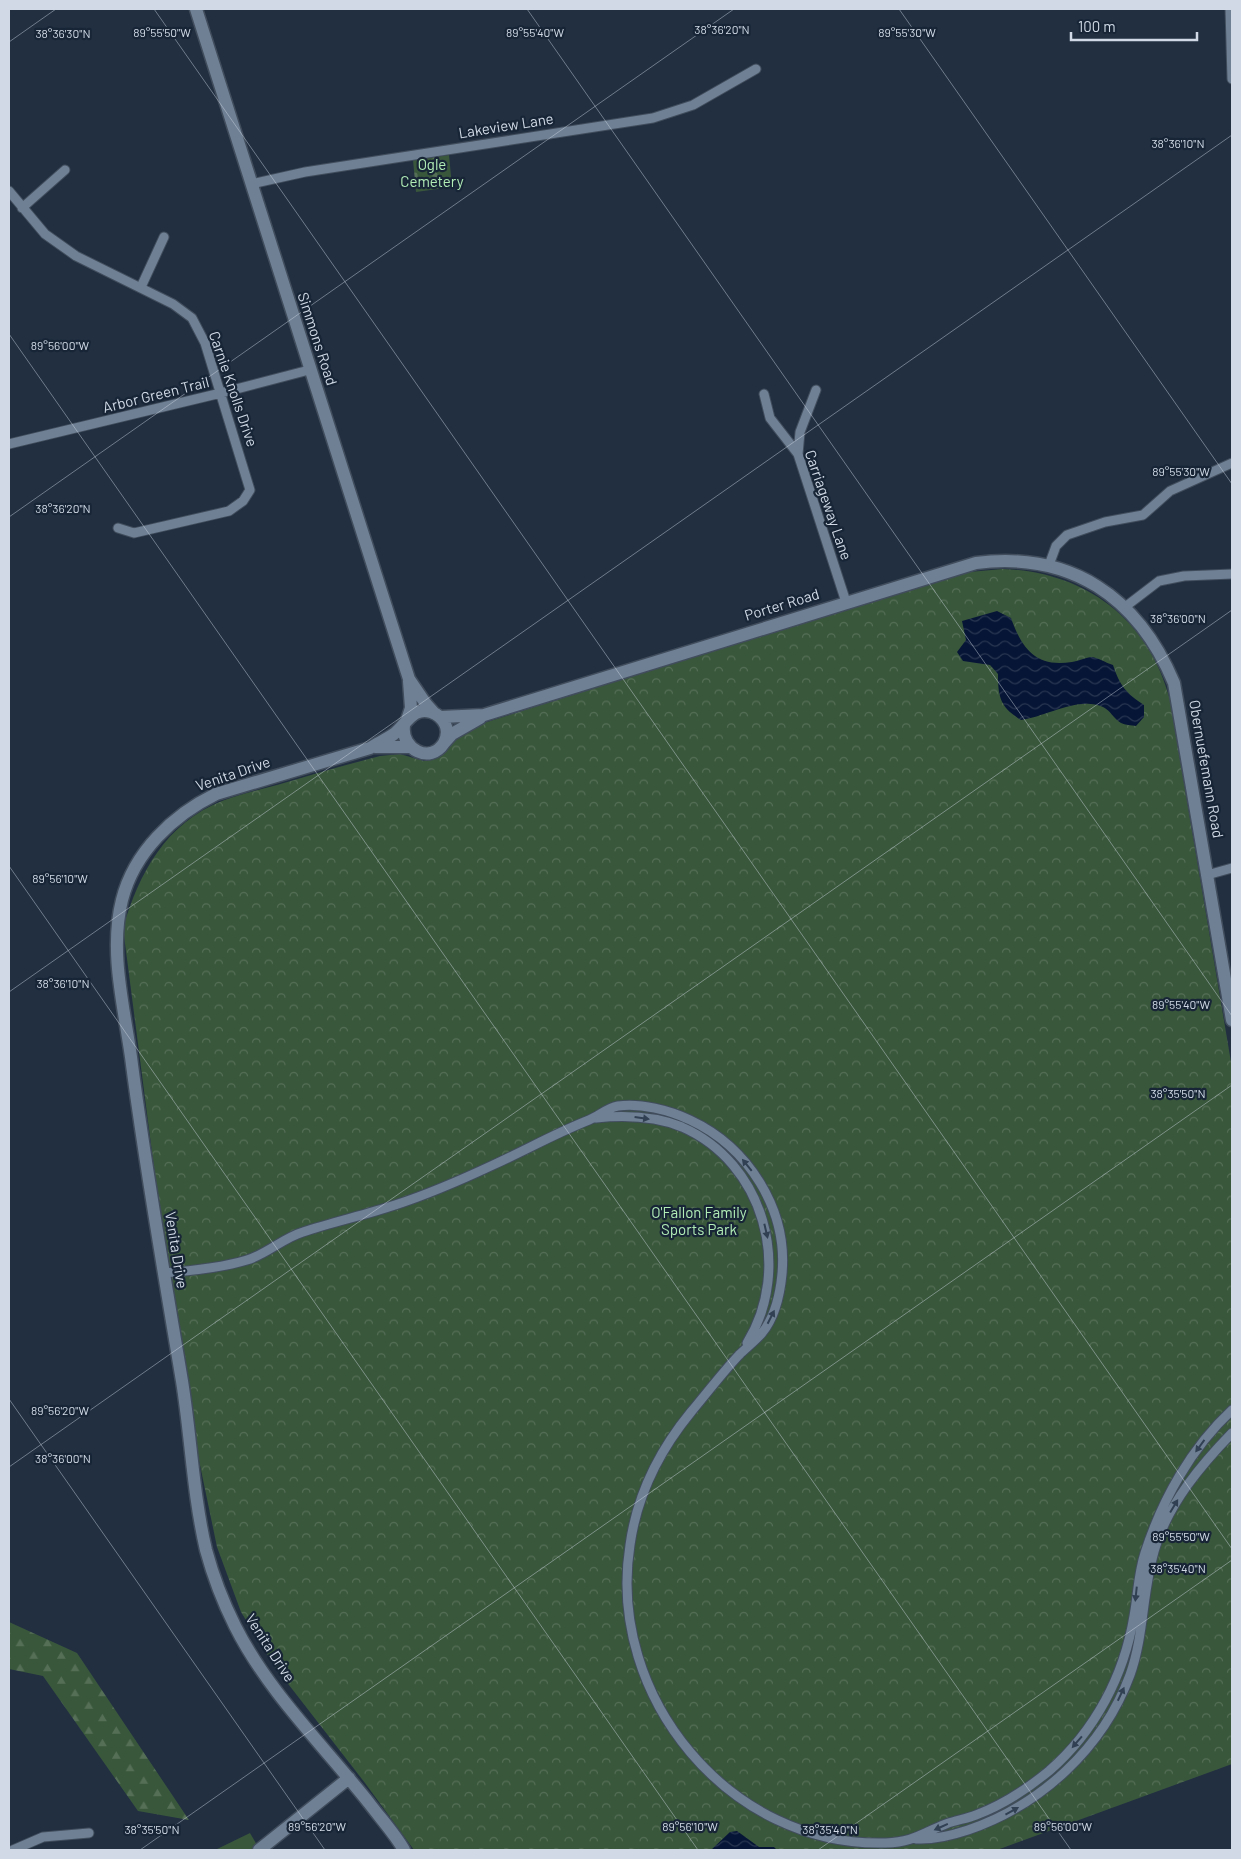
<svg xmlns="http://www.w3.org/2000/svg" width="1241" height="1859" font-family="Barlow,sans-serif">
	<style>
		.green { fill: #39573b }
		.forest { fill: url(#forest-firs) }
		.cemetery { fill: url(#cemetery-stones) }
		.park { fill: url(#park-crowns) }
		.water { fill: url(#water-waves) }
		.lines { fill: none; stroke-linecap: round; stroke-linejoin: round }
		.street-casing { stroke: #414d5c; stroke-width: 11 }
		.secondary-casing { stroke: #414d5c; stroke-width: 15 }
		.street { stroke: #6f8095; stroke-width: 9 }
		.secondary { stroke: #6f8095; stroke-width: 12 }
		.oneway { fill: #314053 }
		.ticks { fill: none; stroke: #d0d9e5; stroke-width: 1; stroke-opacity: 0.45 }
		.labels { text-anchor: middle; stroke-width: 4.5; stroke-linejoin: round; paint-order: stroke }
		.street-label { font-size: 15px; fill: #d0d9e5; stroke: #172537 }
		.park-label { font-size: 15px; fill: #b2edb6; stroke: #172537 }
		.ticks-label { font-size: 12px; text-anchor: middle; fill: #d0d9e5; stroke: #172537; stroke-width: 4.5; stroke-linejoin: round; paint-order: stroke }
	</style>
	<defs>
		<pattern id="forest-firs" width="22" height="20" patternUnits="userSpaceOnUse" patternTransform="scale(1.25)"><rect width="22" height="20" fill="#39573b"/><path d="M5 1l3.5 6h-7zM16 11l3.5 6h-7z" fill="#556f57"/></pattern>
		<pattern id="cemetery-stones" width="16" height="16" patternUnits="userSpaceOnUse" patternTransform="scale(1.25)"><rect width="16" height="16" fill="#39573b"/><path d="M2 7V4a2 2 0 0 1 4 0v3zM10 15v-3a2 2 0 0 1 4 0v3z" fill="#556f57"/></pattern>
		<pattern id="park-crowns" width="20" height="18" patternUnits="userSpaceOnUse" patternTransform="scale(1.25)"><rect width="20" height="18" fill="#39573b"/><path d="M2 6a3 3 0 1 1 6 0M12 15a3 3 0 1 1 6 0" fill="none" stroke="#556f57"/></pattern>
		<pattern id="water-waves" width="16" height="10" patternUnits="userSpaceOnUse" patternTransform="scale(1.25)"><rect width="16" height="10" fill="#061535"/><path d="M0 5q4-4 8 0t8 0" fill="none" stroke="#293652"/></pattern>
	</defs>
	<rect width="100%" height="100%" fill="#212f41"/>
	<path class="green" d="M250,1833L260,1850H215Z"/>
	<path class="forest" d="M9,1622L77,1653L189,1820L138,1811L43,1676L9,1669Z"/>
	<path class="cemetery" d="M449,155L452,187L416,192L413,160Z"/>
	<path class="park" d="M1003,569C1085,572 1149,619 1170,700L1232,1068V1764L997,1850H414L365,1783L275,1667L241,1612L217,1547L195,1441L160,1214L123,928C139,873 166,823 222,801C240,794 259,790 277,785C311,775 345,765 380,756L400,754L424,761L437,758L448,749L456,737L474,726L925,584L969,572Z"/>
	<path class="water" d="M997,611L1011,618C1022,649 1036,668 1072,662C1078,661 1085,658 1091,657C1097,657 1106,663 1113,665C1120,686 1126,693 1144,705V717L1136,726C1131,725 1125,725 1121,723C1114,719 1110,710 1103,707C1078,696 1046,717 1021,720C1000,707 998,697 998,674L990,665L963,661L957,652L966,640L962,621Z
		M737,1831L759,1847H774L777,1850H711L730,1832Z"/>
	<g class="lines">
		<defs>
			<path id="street" d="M1230,9L1232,79
				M251,184L305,172L653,118L693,105L756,69
				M9,191L45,234L76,256L173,304L192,318L205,343L250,490L243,501L229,511L134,533L118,528
				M22,208L65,170
				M141,287L164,237
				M764,394L770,418L798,454L846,602
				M9,444L221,393L309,370
				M798,454L800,432L816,390
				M1049,565L1056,546L1067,535L1105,522L1143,515L1170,491L1232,463
				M1125,607L1159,581L1184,576L1232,574
				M1207,875L1232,868
				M596,1118C625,1115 655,1116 682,1127C764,1163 793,1268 747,1343
				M163,1273C190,1271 221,1268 247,1260C267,1254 283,1238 303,1232C333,1222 365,1215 395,1205C429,1194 461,1180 493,1165C526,1150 556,1133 589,1120C599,1116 607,1108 618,1106C641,1103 669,1110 690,1120C748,1147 788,1209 782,1274C780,1295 775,1317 762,1333C755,1341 746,1348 739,1355C722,1373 707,1393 691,1412C659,1451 637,1495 630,1545C606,1696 730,1848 886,1843C914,1842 922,1833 946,1824C956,1820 966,1819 976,1815C1003,1805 1027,1789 1049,1771C1095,1731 1124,1676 1134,1616C1138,1595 1138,1574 1145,1553C1162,1500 1191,1448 1232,1410
				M916,1839C934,1840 950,1836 968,1830C1041,1805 1103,1748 1130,1675C1145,1633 1142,1587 1156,1545C1170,1502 1201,1465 1232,1433
				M13,1850L43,1837L89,1833"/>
			<path id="secondary" d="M196,9L409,679L426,704L434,713
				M441,717L484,715L976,563C1071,551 1138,597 1174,683L1232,1020
				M407,720L411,708L409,681
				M404,726C401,749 430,765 444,743C447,737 448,730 445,724C442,718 437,714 431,712C413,706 406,725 394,734C387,739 378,743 370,748L216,794C173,815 134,852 122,900C109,951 124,1007 131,1057C145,1166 164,1273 182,1381C191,1437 193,1495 206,1550C213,1576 223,1602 235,1626C268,1692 324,1746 369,1803C381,1819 395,1834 404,1850
				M444,743L452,734L480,718
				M375,747H409
				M259,1850L349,1778"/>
		</defs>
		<use href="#street" class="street-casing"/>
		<use href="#secondary" class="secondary-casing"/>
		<use href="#street" class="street"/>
		<use href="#secondary" class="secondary"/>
	</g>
	<defs><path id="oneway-solid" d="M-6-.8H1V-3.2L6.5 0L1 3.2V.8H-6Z" transform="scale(1.25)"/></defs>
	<g class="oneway">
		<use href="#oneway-solid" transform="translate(642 1118) rotate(8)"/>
		<use href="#oneway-solid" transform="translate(747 1165) rotate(-129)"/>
		<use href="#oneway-solid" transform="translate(766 1231) rotate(77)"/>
		<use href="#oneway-solid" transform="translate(771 1317) rotate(-63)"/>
		<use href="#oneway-solid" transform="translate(1200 1446) rotate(126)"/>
		<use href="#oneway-solid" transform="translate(1174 1506) rotate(-59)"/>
		<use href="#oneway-solid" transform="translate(1136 1594) rotate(96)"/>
		<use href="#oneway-solid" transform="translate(1121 1694) rotate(-65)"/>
		<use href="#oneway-solid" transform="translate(1077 1742) rotate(131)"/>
		<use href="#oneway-solid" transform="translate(1012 1811) rotate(-29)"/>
		<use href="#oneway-solid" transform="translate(941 1827) rotate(156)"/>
	</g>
	<path class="ticks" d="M154,9L1232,1549M527,9L1232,1016M899,9L1232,484M9,42L56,9M9,334L1071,1850M9,517L734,9M9,866L698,1850M9,992L1232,135M9,1399L325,1850M9,1467L1232,610M140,1850L1232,1085M818,1850L1232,1560"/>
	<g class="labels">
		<g class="street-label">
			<text transform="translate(506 126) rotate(-9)" y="5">Lakeview Lane</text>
			<text transform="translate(317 339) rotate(72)" y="5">Simmons Road</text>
			<text transform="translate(233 389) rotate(71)" y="5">Carnie Knolls Drive</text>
			<text transform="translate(156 395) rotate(-14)" y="5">Arbor Green Trail</text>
			<text transform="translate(828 505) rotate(71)" y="5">Carriageway Lane</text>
			<text transform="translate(782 605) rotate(-17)" y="5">Porter Road</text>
			<text transform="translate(1206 769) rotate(80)" y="5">Obernuefemann Road</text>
			<text transform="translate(233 774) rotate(-19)" y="5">Venita Drive</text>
			<text transform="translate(176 1250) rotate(81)" y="5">Venita Drive</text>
			<text transform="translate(270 1648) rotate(57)" y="5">Venita Drive</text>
		</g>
		<g class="park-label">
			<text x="432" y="170">Ogle<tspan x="432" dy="17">Cemetery</tspan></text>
			<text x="699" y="1218">O'Fallon Family<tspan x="699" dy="17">Sports Park</tspan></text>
		</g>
	</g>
	<g class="ticks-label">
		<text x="722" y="34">38°36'20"N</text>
		<text x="535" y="37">89°55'40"W</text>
		<text x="162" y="37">89°55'50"W</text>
		<text x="907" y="37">89°55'30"W</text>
		<text x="63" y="38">38°36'30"N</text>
		<text x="1178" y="148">38°36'10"N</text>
		<text x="60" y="350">89°56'00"W</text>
		<text x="1181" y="476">89°55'30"W</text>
		<text x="63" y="513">38°36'20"N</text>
		<text x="1178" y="623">38°36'00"N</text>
		<text x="60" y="883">89°56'10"W</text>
		<text x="63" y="988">38°36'10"N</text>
		<text x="1181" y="1009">89°55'40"W</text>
		<text x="1178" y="1098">38°35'50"N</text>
		<text x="60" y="1415">89°56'20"W</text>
		<text x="63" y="1463">38°36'00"N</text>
		<text x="1181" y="1541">89°55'50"W</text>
		<text x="1178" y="1573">38°35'40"N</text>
		<text x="317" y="1831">89°56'20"W</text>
		<text x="690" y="1831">89°56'10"W</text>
		<text x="1063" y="1831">89°56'00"W</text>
		<text x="152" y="1834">38°35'50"N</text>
		<text x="830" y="1834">38°35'40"N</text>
	</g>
	<rect width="1241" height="1859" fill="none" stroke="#d0d9e5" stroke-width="20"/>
	<path d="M1071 32v8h126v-8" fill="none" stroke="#d0d9e5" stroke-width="2.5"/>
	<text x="1078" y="32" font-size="15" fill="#d0d9e5" stroke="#172537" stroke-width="4" paint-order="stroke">100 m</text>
</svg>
